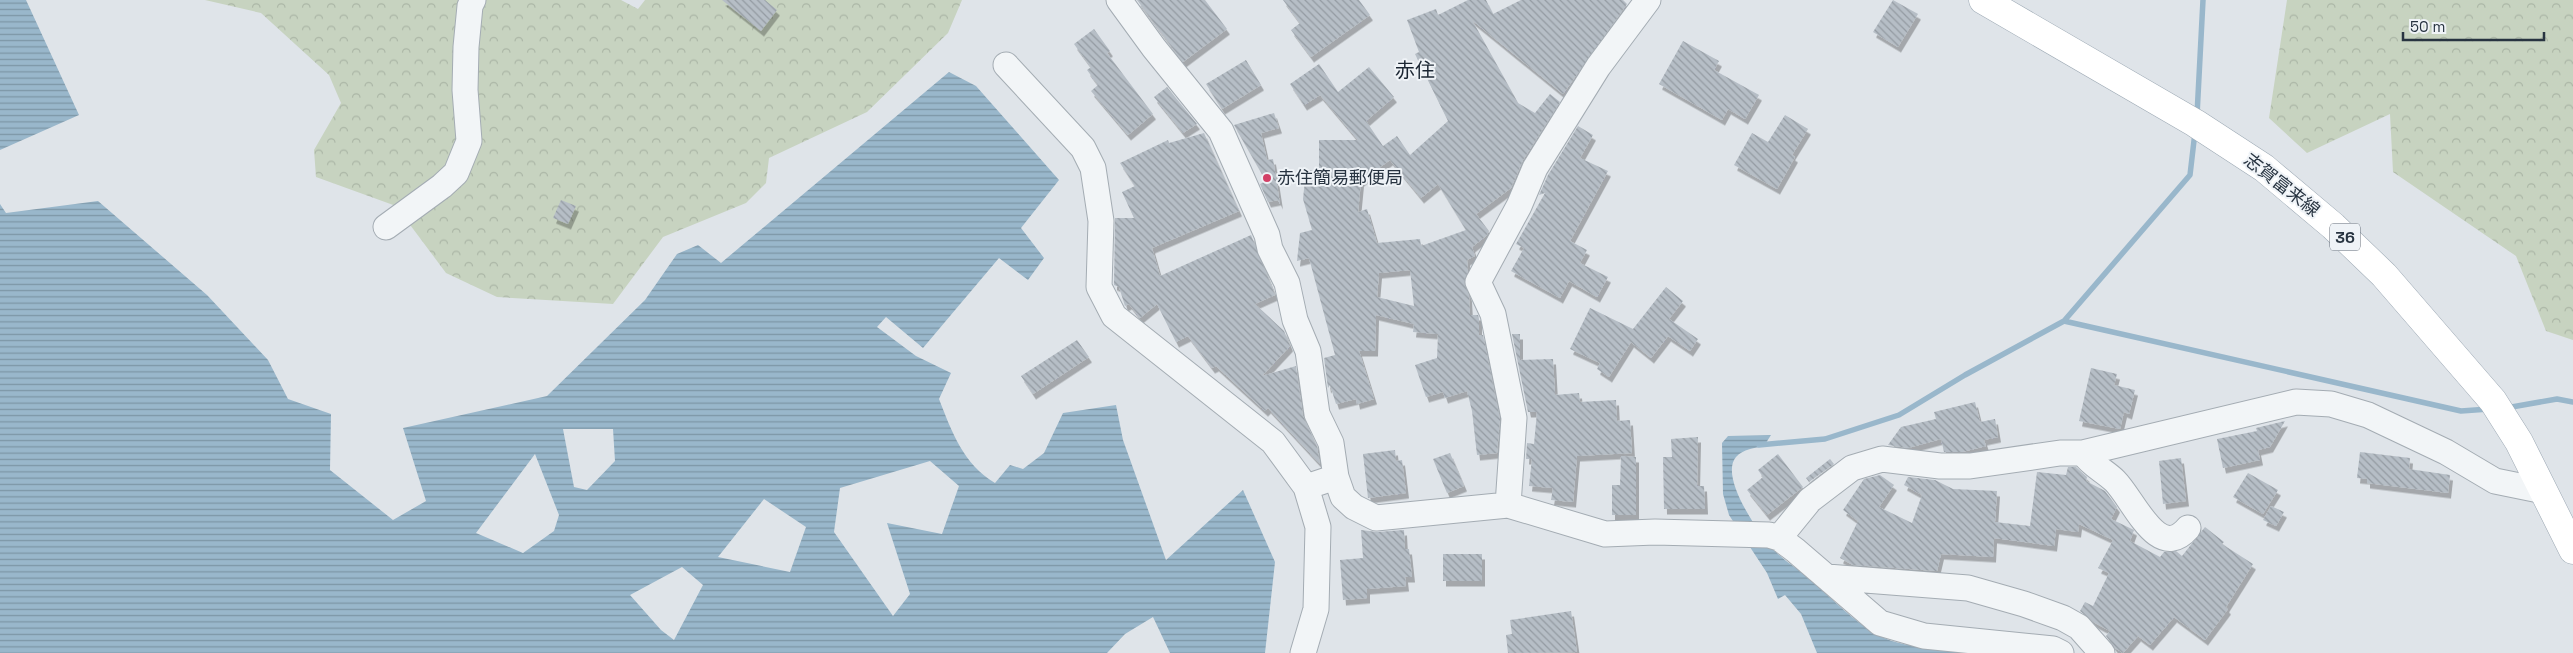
<svg xmlns="http://www.w3.org/2000/svg" width="2573" height="653" font-family="'Space Grotesk','Noto Sans JP',sans-serif">
	<style>
		.forest { fill: url(#forest-crowns) }
		.water { fill: url(#water-rules); fill-rule: evenodd }
		.lines { fill: none; stroke-linecap: round; stroke-linejoin: round }
		.stream { stroke: #99b7cb; stroke-width: 5.5 }
		.building { fill: url(#building-back-hatch); fill-rule: evenodd; filter: url(#shadow) }
		.minor-casing { stroke: #a4acb3; stroke-width: 27 }
		.major-casing { stroke: #9eaab5; stroke-width: 29 }
		.minor { stroke: #f2f5f7; stroke-width: 25 }
		.major { stroke: #fff; stroke-width: 28 }
		.poi-dot { fill: #d34067; stroke: #eff3f7; stroke-width: 2 }
		.labels { text-anchor: middle; stroke-width: 4; stroke-linejoin: round; paint-order: stroke }
		.shield { fill: #eff3f7; stroke: #646d78; stroke-width: 1 }
		.shield-label { font-size: 16px; font-weight: bold; fill: #283441 }
		.poi-label { font-size: 18px; fill: #283441; stroke: #eff3f7; text-anchor: start }
		.street-label { font-size: 18px; fill: #283441; stroke: #eff3f7 }
		.quarter-label { font-size: 20px; fill: #1a2532; stroke: #eff3f7 }
	</style>
	<defs>
		<pattern id="forest-crowns" width="20" height="18" patternUnits="userSpaceOnUse" patternTransform="scale(1.25)"><rect width="20" height="18" fill="#c7d3c0"/><path d="M2 6a3 3 0 1 1 6 0M12 15a3 3 0 1 1 6 0" fill="none" stroke="#abb6a6"/></pattern>
		<pattern id="water-rules" width="6" height="5" patternUnits="userSpaceOnUse" patternTransform="scale(1.25)"><rect width="6" height="5" fill="#99b7cb"/><path d="M0 2.5h6" fill="none" stroke="#7d96a6"/></pattern>
		<pattern id="building-back-hatch" width="6" height="6" patternUnits="userSpaceOnUse" patternTransform="scale(1.25)"><rect width="6" height="6" fill="#b6bec6"/><path d="M-1 5l2 2M0 0l6 6M5-1l2 2" fill="none" stroke="#949ba2"/></pattern>
		<filter id="shadow"><feDropShadow dx="3" dy="5.5" stdDeviation="0" flood-color="#0004"/></filter>
	</defs>
	<rect width="100%" height="100%" fill="#dfe4e9"/>
	<path class="forest" d="M205,0H621L638,9L645,0H962L948,33L867,112L769,158L766,183L746,203L663,237L613,304L497,297L446,273L396,206L316,177L314,150L341,103L329,75L261,13Z
		M2287,0H2573V340L2546,331L2516,256L2393,172L2390,114L2307,153L2269,118Z"/>
	<path class="water" d="M0,0H26L79,115L0,150Z
		M949,72L976,86L1059,180L1021,228L1044,258L1028,280L999,258L923,348L886,317L877,327L916,356L951,373L939,399C952,432 963,464 995,483L1010,465L1023,469L1044,453L1063,413L1116,405L1123,440L1166,560L1243,490L1275,562L1265,653H1170L1153,617L1125,634L1107,653H0V204L6,213L98,201L207,295L268,360L288,399L331,414L330,470L393,520L426,501L403,428L547,396L645,300L677,254L698,245L721,263ZM563,429H613L615,461L587,490L574,487ZM535,454L559,515L554,531L523,553L476,533ZM930,461L959,486L942,534L887,523L910,594L893,616L834,532L840,488ZM764,499L806,527L790,572L718,557ZM682,567L703,585L674,640L661,630L630,595Z
		M1771,435L1764,446C1755,448 1743,449 1736,457C1719,477 1759,534 1774,550C1784,561 1798,569 1810,579C1833,599 1853,622 1880,636C1906,650 1962,650 1993,653H1817L1801,614L1785,595L1778,599L1767,573L1729,515L1723,494L1722,443L1728,436Z"/>
	<g class="lines">
		<path class="stream" d="M2197,115L2203,0
			M2064,321L2461,411L2489,409
			M2506,408L2557,399L2573,402
			M1759,445L1825,439L1899,415L1965,375L2064,321L2190,175L2195,132"/>
	</g>
	<path class="building" d="M722,0H765L777,10L761,31Z
		M1137,0H1205L1227,29L1183,62Z
		M1283,0H1359L1370,15L1311,57L1291,30L1300,23Z
		M1468,0H1486L1493,14L1521,0H1623L1627,4L1563,94L1472,20L1518,103L1535,113L1550,94L1560,102L1523,160L1511,188L1476,214L1489,231L1486,236L1472,247L1475,256L1467,260L1468,271L1464,282L1469,296L1470,315H1478L1479,319V335H1483L1500,419L1497,453L1477,455L1472,411L1467,391L1445,398L1443,392L1426,397L1415,365L1437,358L1438,334L1413,332L1414,324L1376,315L1375,351H1359L1374,399L1357,404L1356,399L1336,404L1330,385L1328,388L1324,358L1335,355L1309,258L1297,261L1300,233L1312,230L1303,199L1306,170L1319,171V140H1358L1320,95L1304,105L1290,84L1319,64L1338,92L1369,67L1394,97L1366,121L1383,146L1397,136L1410,155L1448,121L1415,54L1419,52L1407,20L1436,9L1438,15ZM1390,160L1421,198L1438,184L1466,230L1421,246L1420,239L1377,243L1367,209L1358,212L1361,181ZM1410,270L1414,306L1377,297L1379,273Z
		M1893,0L1918,14L1898,47L1873,32Z
		M1094,29L1110,51L1107,53L1153,114L1128,135L1091,91L1098,85L1087,70L1091,67L1074,44Z
		M1683,41L1719,61L1714,70L1759,95L1745,119L1728,109L1722,120L1659,84Z
		M1246,60L1261,85L1222,109L1206,84Z
		M1167,87L1197,124L1183,133L1154,97Z
		M1274,113L1279,128L1261,133L1267,160L1273,159L1280,204L1278,200L1268,202L1260,184L1266,181L1234,125Z
		M1785,115L1808,129L1792,155L1795,157L1777,189L1734,165L1752,133L1768,142Z
		M1578,126L1593,135L1580,158L1608,171L1570,241L1587,250L1580,263L1608,277L1597,297L1569,281L1560,298L1511,271L1524,248L1516,244L1545,193L1539,195L1548,175Z
		M1204,133L1239,211L1152,248L1160,276L1251,235L1275,295L1255,304L1284,331L1290,346L1262,376L1296,366L1303,416L1317,447L1320,464L1268,408L1265,411L1216,366L1212,368L1188,336L1176,342L1157,304L1140,318L1129,304L1125,306L1119,287L1114,285L1115,218H1134L1122,192L1135,186L1120,163L1168,140L1169,143Z
		M561,200L576,206L568,224L553,218Z
		M1666,287L1683,301L1669,319L1698,339L1690,351L1668,336L1651,358L1631,342L1609,377L1597,369L1600,363L1570,349L1590,308L1633,329Z
		M1512,334H1520V360L1553,359L1555,395L1579,393L1580,402L1616,400L1617,421L1630,420L1632,453L1577,456L1573,502L1551,500L1553,488L1529,486L1532,459H1526L1527,443L1534,444L1537,412H1528Z
		M1077,340L1089,357L1033,394L1021,376Z
		M2091,368L2117,374L2114,385L2135,390L2129,414L2124,412L2120,429L2079,421Z
		M1975,402L1980,422L1995,419L1998,437L1984,440L1986,446L1962,452H1944L1941,439L1908,448L1888,445L1901,427L1936,419L1934,412Z
		M2285,421L2270,447L2258,450L2260,460L2223,468L2217,439L2257,431L2256,428Z
		M1698,437L1697,486H1704L1705,509H1664L1663,457H1672L1671,439Z
		M1395,450L1396,461L1402,460L1406,493L1368,498L1363,454Z
		M2360,452L2410,458L2409,469L2450,475L2448,493L2367,483V479L2357,478Z
		M1450,453L1464,486L1447,493L1433,459Z
		M1778,454L1803,487L1767,515L1747,490L1763,477L1758,470Z
		M1621,456L1636,457V515H1612V485H1620Z
		M2181,458L2186,501L2163,504L2159,461Z
		M1830,459L1834,464L1809,482L1806,478Z
		M2068,467H2076L2087,477L2086,481L2105,491L2117,507L2111,519L2134,530L2130,541L2160,557L2164,552L2176,551L2182,556L2205,527L2224,542L2222,544L2253,564L2226,607L2228,609L2205,640L2174,617L2150,645L2138,636L2123,653L2115,648L2106,636L2110,631L2095,623L2080,611L2085,602L2093,606L2109,573L2098,568L2113,540L2079,524L2078,532L2056,529L2054,546L1994,538L1993,557L1941,554L1937,571L1853,565L1840,558L1858,521L1843,510L1864,479L1880,475L1894,485L1879,507L1912,523L1922,495L1904,485L1908,477L1935,480L1953,489L1997,491L1995,522L2030,526L2037,472L2066,475Z
		M2248,473L2278,490L2263,514L2233,497Z
		M2271,506L2284,512L2276,526L2263,520Z
		M1361,530L1377,532L1404,530L1405,549H1409L1412,577H1405L1406,586L1367,589V598L1343,600L1340,560L1363,558Z
		M1443,554H1482V581H1443Z
		M1571,611L1577,652L1508,653L1506,635L1512,634L1510,620Z"/>
	<g class="lines">
		<defs>
			<path id="minor" d="M1119,0L1154,48L1221,131L1267,235L1270,249L1287,283L1295,320L1308,351L1317,414L1331,443L1336,477L1343,497L1354,507L1376,518L1508,505L1605,534L1655,532L1769,535L1779,538L1795,550L1880,623L1924,636L2053,649L2061,653
				M1006,65L1083,148L1093,168L1101,221L1099,287L1114,316L1273,442L1306,487L1336,477
				M386,227L442,186L456,173L469,141L465,90L466,47L470,6L473,0
				M2083,453C2091,465 2105,471 2115,481C2134,500 2158,563 2188,528
				M1508,505L1514,418L1493,314L1478,282L1519,206L1535,168L1598,67L1648,0
				M1779,538L1810,500L1852,468L1882,459L1940,466H1970L2060,453H2083L2296,402L2331,404L2368,415L2446,452L2495,481L2544,491
				M1827,577L1968,588L2024,604L2063,618L2079,627L2102,653
				M1303,653L1316,609L1318,527L1306,487"/>
			<path id="major" d="M1983,0L2195,123L2264,168L2333,226L2384,275L2493,401L2519,442L2573,550"/>
		</defs>
		<use href="#minor" class="minor-casing"/>
		<use href="#major" class="major-casing"/>
		<use href="#minor" class="minor"/>
		<use href="#major" class="major"/>
	</g>
	<circle class="poi-dot" cx="1267" cy="178" r="5"/>
	<g class="labels">
		<rect class="shield" x="2330" y="223.5" width="30" height="27" rx="4"/>
		<g class="shield-label">
			<text x="2345" y="243">36</text>
		</g>
		<g class="poi-label">
			<text x="1277" y="184">赤住簡易郵便局</text>
		</g>
		<g class="street-label">
			<text transform="translate(2282 185) rotate(38)" y="6">志賀富来線</text>
		</g>
		<g class="quarter-label">
			<text x="1415" y="77">赤住</text>
		</g>
	</g>
	<path d="M2403 32v8h141v-8" fill="none" stroke="#283441" stroke-width="2.5"/>
	<text x="2410" y="32" font-size="15" fill="#283441" stroke="#eff3f7" stroke-width="4" paint-order="stroke">50 m</text>
</svg>
